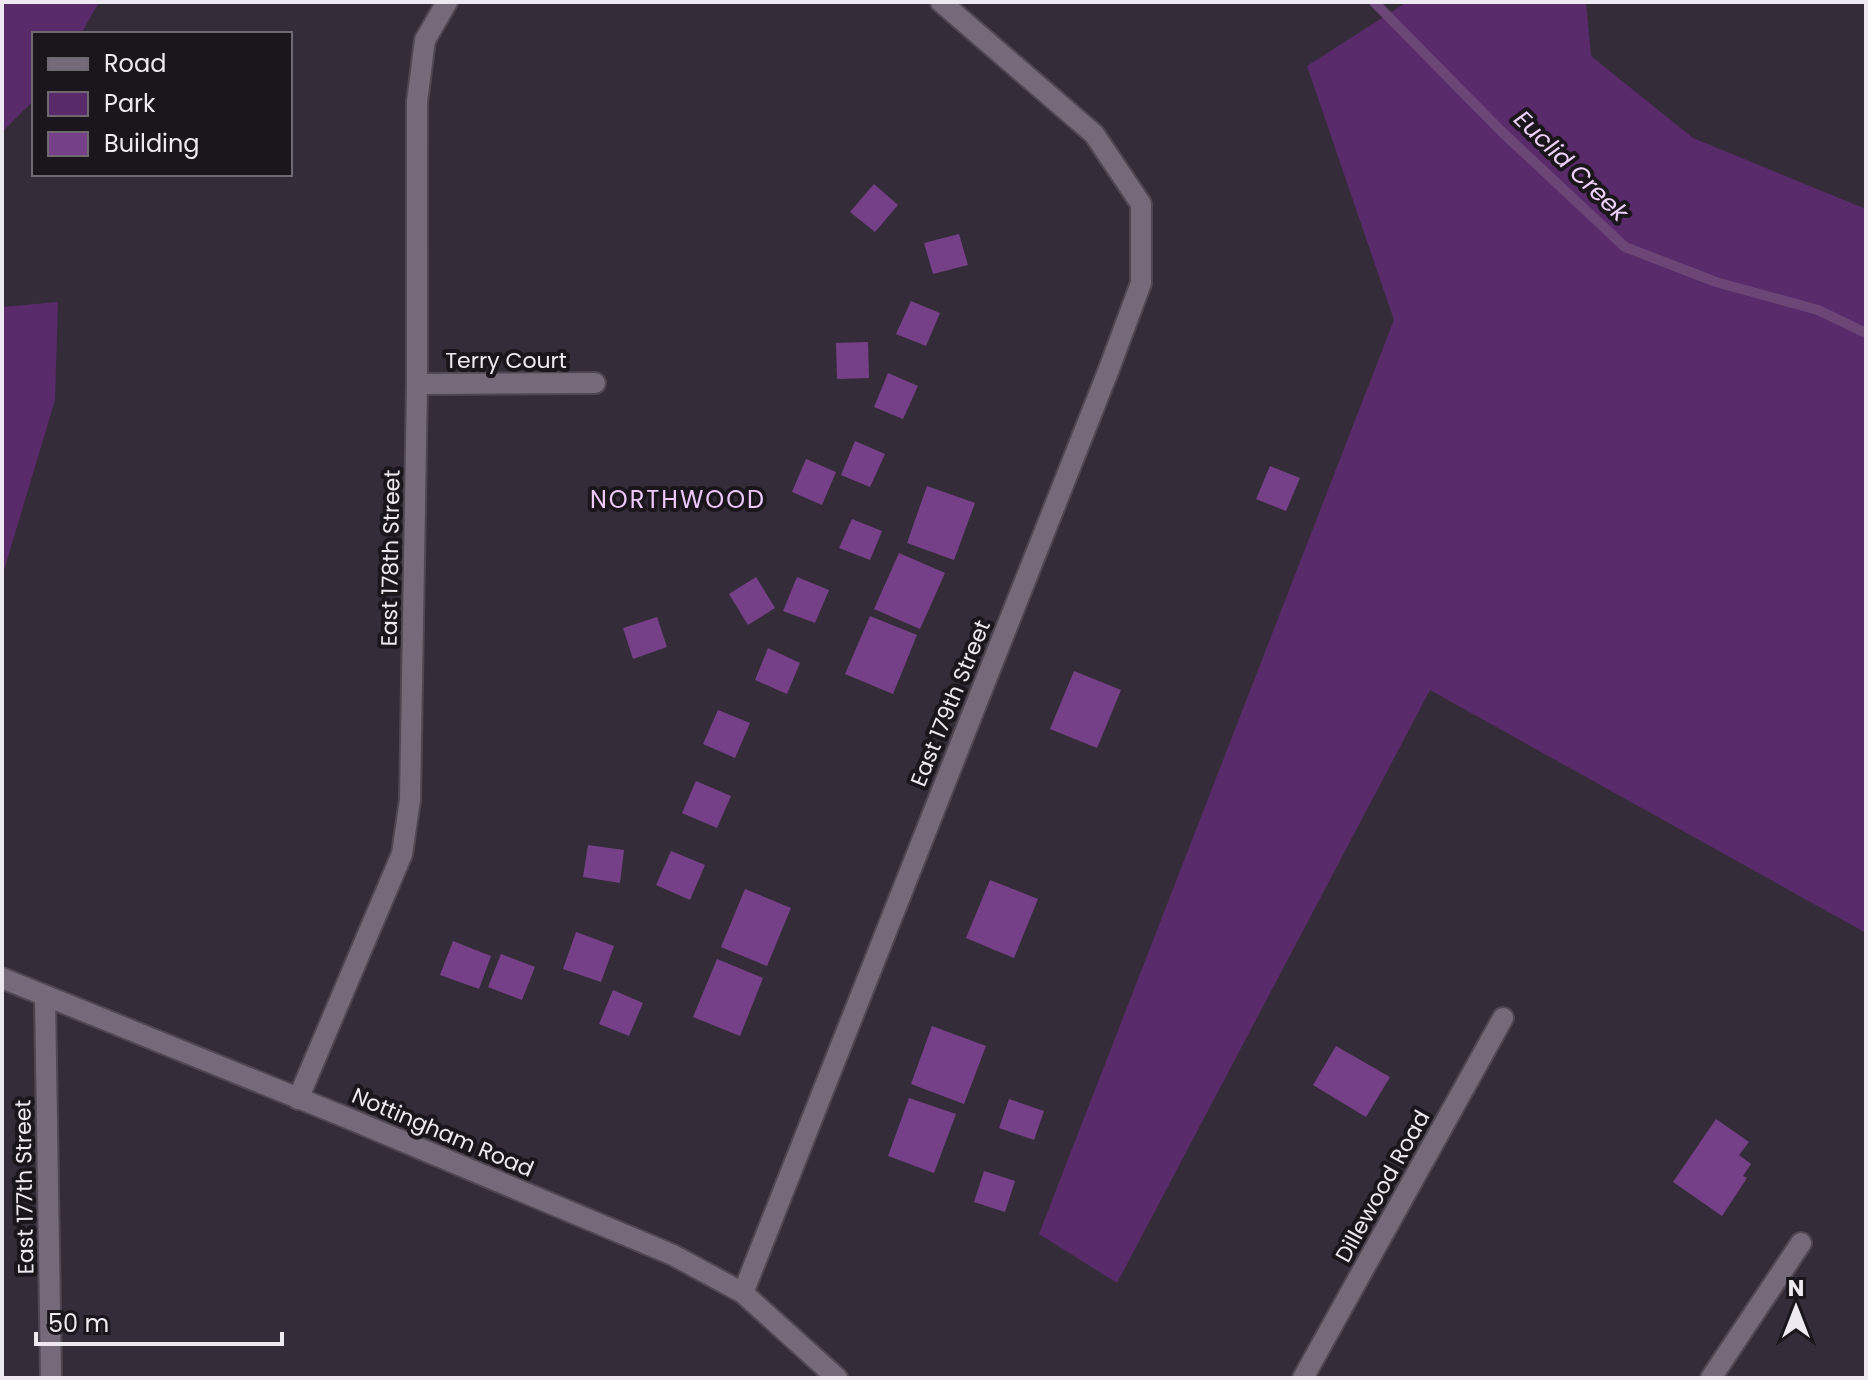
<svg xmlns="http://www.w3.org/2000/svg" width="1868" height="1380" font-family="Poppins,sans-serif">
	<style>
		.green { fill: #5a2b6a }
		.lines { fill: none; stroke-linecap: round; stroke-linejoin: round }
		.stream { stroke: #6d4678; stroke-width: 10 }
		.building { fill: #764088 }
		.minor-casing { stroke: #4f4752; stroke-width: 24 }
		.minor { stroke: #756a79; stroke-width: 20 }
		.labels { text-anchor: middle; stroke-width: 8; stroke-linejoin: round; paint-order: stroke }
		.street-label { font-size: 22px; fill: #eee8f0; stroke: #1a161c }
		.water-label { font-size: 24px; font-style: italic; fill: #eed1f8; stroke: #1a161c }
		.neighbourhood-label { font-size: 24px; letter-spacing: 2px; fill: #edc8fb; stroke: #1a161c }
	</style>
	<rect width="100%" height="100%" fill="#352c39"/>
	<path class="green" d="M2,2H99L81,34H34V100L2,132Z
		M1407,2H1586L1591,56L1693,138L1866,209V933L1430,690L1117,1283L1039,1234L1394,320L1307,66Z
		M58,302L55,400L2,577V307Z"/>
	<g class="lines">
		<path class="stream" d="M1374,2L1501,131L1625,247L1716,282L1818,310L1866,333"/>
	</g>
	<path class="building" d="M874,184L898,205L875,232L850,212Z
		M959,234L968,265L933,274L924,243Z
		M911,301L940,313L926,346L896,334Z
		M868,342L869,378L837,379L836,343Z
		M888,373L918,386L903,419L874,407Z
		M855,441L885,454L870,487L841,475Z
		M806,459L836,472L822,505L792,492Z
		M1270,466L1300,478L1286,511L1256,499Z
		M927,486L975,503L954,560L907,543Z
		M852,519L882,531L870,560L839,548Z
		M899,553L945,573L920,629L874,609Z
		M756,577L775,608L748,625L729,594Z
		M797,577L829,590L815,623L783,611Z
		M870,616L917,635L893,694L845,674Z
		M657,617L667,647L633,659L623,628Z
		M768,648L800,663L787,694L755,680Z
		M1074,671L1121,690L1097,748L1050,729Z
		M718,710L750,723L735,758L703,744Z
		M696,781L731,796L717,828L682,813Z
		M588,845L624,850L620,883L583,877Z
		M671,851L705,865L690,900L656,885Z
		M990,880L1038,899L1014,958L966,938Z
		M745,889L791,908L767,966L721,947Z
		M576,932L614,946L601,982L563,969Z
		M453,941L491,956L479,989L440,975Z
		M501,954L535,967L522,1000L488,987Z
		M717,959L763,978L740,1036L693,1017Z
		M613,990L643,1003L629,1036L599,1024Z
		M932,1026L986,1046L964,1104L911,1084Z
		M1336,1046L1390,1077L1366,1117L1313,1085Z
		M909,1098L956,1114L934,1173L888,1156Z
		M1009,1099L1044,1111L1034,1140L999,1128Z
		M1716,1119L1749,1142L1739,1155L1751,1164L1743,1176L1747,1178L1722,1216L1673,1182Z
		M984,1171L1015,1181L1005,1212L974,1202Z"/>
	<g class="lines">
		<defs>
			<path id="minor" d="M417,384L595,383
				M2,978L345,1117L673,1255L743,1293L837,1378
				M45,996L51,1378
				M298,1099L402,854L410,800L417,384V102L425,40L447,2
				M743,1293L1109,369L1141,283V204L1094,134L941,2
				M1303,1378L1503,1018
				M1711,1378L1801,1243"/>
		</defs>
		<use href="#minor" class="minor-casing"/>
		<use href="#minor" class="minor"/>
	</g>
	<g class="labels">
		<g class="street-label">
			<text x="506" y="368">Terry Court</text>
			<text transform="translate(390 558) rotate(-89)" y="8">East 178th Street</text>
			<text transform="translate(950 703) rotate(-68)" y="8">East 179th Street</text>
			<text transform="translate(443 1132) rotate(23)" y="8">Nottingham Road</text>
			<text transform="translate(1382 1186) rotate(-61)" y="8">Dillewood Road</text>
			<text transform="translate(24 1187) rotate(-91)" y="8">East 177th Street</text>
		</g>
		<g class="water-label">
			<text transform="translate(1571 166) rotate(44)" y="8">Euclid Creek</text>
		</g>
		<g class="neighbourhood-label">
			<text x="678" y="508">NORTHWOOD</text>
		</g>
	</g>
	<rect width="1868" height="1380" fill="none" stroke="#eee8f0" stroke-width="8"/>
	<rect x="32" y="32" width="260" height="144" fill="#1a161c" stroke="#6f6a71" stroke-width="2"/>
	<rect x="48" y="58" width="40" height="12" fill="#756a79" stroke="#6f6a71" stroke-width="2"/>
	<text x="104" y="72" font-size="24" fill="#eee8f0">Road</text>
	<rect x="48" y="92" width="40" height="24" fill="#5a2b6a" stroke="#6f6a71" stroke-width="2"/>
	<text x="104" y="112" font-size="24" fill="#eee8f0">Park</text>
	<rect x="48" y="132" width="40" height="24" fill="#764088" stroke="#6f6a71" stroke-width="2"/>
	<text x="104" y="152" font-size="24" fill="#eee8f0">Building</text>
	<g transform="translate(1796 1308)" stroke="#1a161c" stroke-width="6" paint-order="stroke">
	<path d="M0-6L14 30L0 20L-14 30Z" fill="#eee8f0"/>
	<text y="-12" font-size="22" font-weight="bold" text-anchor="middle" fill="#eee8f0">N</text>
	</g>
	<path d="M36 1332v12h246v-12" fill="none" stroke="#eee8f0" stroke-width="4"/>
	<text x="48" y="1332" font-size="24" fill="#eee8f0" stroke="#1a161c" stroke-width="6" paint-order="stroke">50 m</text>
</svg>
